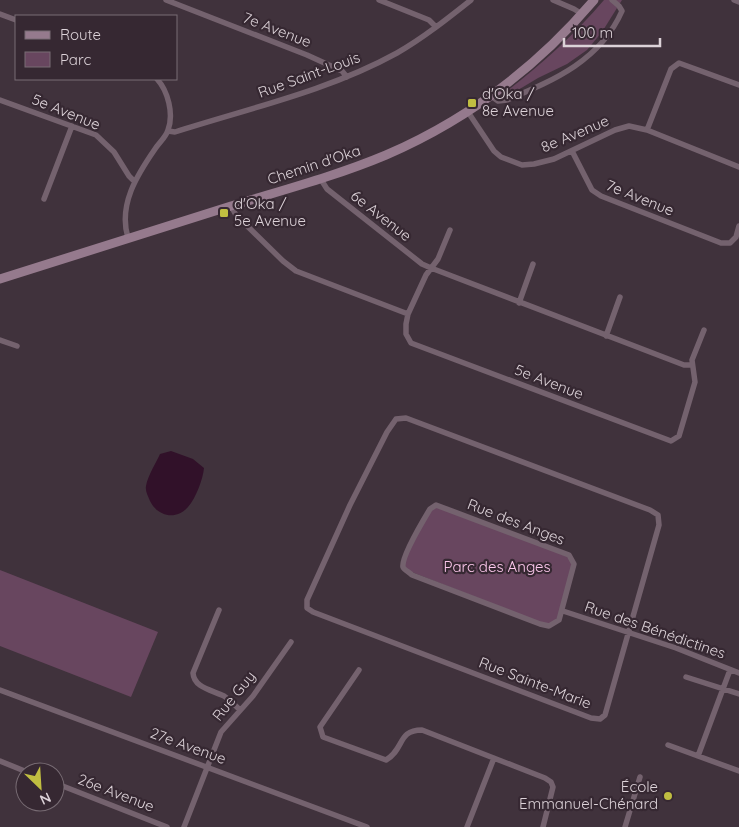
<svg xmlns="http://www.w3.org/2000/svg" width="739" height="827" font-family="Quicksand,sans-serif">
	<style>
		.green { fill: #68465f }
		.water { fill: #311129 }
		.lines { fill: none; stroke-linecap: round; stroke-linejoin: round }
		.minor { stroke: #74626e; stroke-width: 5.5 }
		.secondary { stroke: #957a8d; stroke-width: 9 }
		.poi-dot { fill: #c0be41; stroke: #362832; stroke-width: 2 }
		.labels { text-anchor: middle; stroke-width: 4.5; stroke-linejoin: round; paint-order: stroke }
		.street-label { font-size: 15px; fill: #dcd2d8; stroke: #362832 }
		.poi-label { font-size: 15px; fill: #dcd2d8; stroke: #362832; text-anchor: start }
		.park-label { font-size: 15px; fill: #fdc8ed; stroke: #362832 }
	</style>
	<rect width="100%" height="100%" fill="#40323c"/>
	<path class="green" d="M604,0H622L602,32L587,50L567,64L538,78L508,96L507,91C542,64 575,34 604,0Z
		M436,505L569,555L574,564L559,620L549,626L404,569C406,545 421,524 436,505Z
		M0,570L158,632L131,697L0,646Z"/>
	<path class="water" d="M171,451L193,459L204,468C203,479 196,498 188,507C176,521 157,516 150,501C148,496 145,491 146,486C148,475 156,463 160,454Z"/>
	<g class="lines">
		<path class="minor" d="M166,0L307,55L342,71L347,77
			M379,0L429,20L436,27
			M553,0L574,9L582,14
			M734,0L739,2
			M0,14L16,20
			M491,96L498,101L507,100C554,80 600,61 622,11L619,6L612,0
			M0,100L96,135L114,152L129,176L134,181
			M468,112L494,151L501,157L522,165L534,164L554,159L615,130L629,126L647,130L739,167
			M647,130L671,69L679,63L739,85
			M168,131L175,132C250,108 328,91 397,53C423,38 447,19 471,0
			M572,151L592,190L601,196L721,243H730L736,237L739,226
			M320,178L327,189L422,264L431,268L684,365H692
			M44,199L72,126
			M231,206L236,215L283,261L296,271L408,314
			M450,230L438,259L426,275L408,314L406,324V334L411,343L671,441L679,436L695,382L692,360L704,330
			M128,238C118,205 137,175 155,149C159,143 166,137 168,130C174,114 168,91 157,79
			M519,303L533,264
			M606,336L620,297
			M0,340L17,346
			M406,418L650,510L658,515L659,525L605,715L600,719L591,718L313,612L307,608V600L350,505L387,432L396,419Z
			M436,505L569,555L574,564L559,620L549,626L540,624L412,575C409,572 404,570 403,567C401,557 424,519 430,509Z
			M219,610L193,673C194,688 212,690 224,696C230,700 235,705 240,710
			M563,611L676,648L739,673
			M359,670L320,727L323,737L386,760C405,749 397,730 422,730L545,778L551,782L553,787L543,827
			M686,677L739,694
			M0,690L367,827
			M668,745L739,771
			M698,756L730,670
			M0,761L27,772
			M55,783L167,827
			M184,827L221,732L253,696L291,642
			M467,827L494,758
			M625,827L640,777"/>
		<path class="secondary" d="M0,279C77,254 154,231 231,206C283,190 336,176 386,155C467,120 537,67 594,0"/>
	</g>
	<g class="poi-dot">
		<rect x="467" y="98" width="10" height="10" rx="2.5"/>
		<rect x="219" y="208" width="10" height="10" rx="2.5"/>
		<circle cx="668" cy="796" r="5"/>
	</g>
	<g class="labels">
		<g class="street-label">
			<text transform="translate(277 30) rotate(21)" y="5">7e Avenue</text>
			<text transform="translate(309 75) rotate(-20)" y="5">Rue Saint-Louis</text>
			<text transform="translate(66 112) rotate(22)" y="5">5e Avenue</text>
			<text transform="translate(575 134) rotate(-23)" y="5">8e Avenue</text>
			<text transform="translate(314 165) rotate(-18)" y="5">Chemin d'Oka</text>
			<text transform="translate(640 198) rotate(22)" y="5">7e Avenue</text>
			<text transform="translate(381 216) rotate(38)" y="5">6e Avenue</text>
			<text transform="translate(549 382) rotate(21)" y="5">5e Avenue</text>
			<text transform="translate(516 522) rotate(21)" y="5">Rue des Anges</text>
			<text transform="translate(655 630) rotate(19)" y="5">Rue des Bénédictines</text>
			<text transform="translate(535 683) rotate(21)" y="5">Rue Sainte-Marie</text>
			<text transform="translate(234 696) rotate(-51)" y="5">Rue Guy</text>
			<text transform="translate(188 746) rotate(20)" y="5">27e Avenue</text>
			<text transform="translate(116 793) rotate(21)" y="5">26e Avenue</text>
		</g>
		<g class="poi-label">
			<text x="482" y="99">d'Oka /<tspan x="482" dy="17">8e Avenue</tspan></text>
			<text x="234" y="209">d'Oka /<tspan x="234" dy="17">5e Avenue</tspan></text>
			<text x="658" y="792" text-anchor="end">École<tspan x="658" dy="17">Emmanuel-Chénard</tspan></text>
		</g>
		<g class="park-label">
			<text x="497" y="572">Parc des Anges</text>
		</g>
	</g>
	<rect x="15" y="15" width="162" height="65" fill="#362832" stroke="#786c74"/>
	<rect x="25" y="31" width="25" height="8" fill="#957a8d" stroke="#786c74"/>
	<text x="60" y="40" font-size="15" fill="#dcd2d8">Route</text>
	<rect x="25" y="52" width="25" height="15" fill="#68465f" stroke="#786c74"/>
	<text x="60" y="65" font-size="15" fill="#dcd2d8">Parc</text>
	<g transform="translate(40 787) rotate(155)"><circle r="24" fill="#362832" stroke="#786c74"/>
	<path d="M0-4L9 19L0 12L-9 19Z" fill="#c0be41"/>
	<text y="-8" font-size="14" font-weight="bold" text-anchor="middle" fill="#dcd2d8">N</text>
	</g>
	<path d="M564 38v8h96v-8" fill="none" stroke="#dcd2d8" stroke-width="2.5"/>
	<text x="572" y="38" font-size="15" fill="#dcd2d8" stroke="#362832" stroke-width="4" paint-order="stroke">100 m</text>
</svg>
